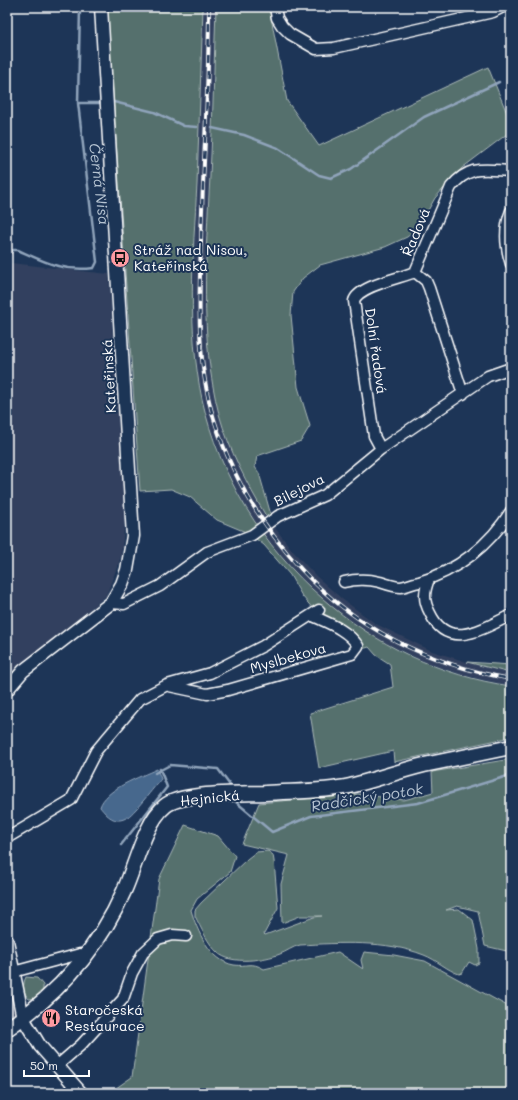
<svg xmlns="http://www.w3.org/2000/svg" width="518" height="1100" font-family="Mali,sans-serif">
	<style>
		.built { fill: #31415e }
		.green { fill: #55706d; stroke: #aab8b6 }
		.water { fill: #46688d; stroke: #90a4bb }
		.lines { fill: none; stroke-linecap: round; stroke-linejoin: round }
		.stream { stroke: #90a4bb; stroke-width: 2.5 }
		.minor-casing { stroke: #fff; stroke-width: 13 }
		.tertiary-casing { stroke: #fff; stroke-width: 15 }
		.secondary-casing { stroke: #fff; stroke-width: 17 }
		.minor { stroke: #1d3557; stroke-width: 10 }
		.tertiary { stroke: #1d3557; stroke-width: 12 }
		.secondary { stroke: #1d3557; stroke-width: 14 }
		.rail-casing { stroke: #fff; stroke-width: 4 }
		.rail { stroke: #1d3557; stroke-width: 2.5; stroke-dasharray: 8; stroke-linecap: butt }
		.labels { text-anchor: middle; stroke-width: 4; stroke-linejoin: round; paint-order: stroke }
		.street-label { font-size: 14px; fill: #fff; stroke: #1d3557 }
		.poi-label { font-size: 14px; fill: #fff; stroke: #1d3557; text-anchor: start }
		.water-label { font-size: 15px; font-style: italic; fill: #b5c3d1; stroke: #1d3557 }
	</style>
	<rect width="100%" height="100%" fill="#1d3557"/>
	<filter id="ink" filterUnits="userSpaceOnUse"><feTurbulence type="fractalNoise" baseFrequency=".025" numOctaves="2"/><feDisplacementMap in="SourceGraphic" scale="8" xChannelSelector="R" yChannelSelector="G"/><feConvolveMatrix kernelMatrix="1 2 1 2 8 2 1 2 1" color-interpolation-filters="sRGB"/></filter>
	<g filter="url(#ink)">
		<path class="built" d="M203,7H216L208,219L207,338L211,374L220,416L242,474L266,516L292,550L316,576L342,599L376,624L432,651L467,662L511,673V686L463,675L427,663L369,635L334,609L307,585L282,558L255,523L230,479L207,420L198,376L194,338L193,290Z
			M11,263L109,274L125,522L121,557L106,596L16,671L7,682V301Z
			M7,963L18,1018L7,1022Z"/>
		<path class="green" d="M107,7H203C201,66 199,125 197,184C193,255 187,329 202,399C219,476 263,547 322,598C375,645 441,676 511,686V737L394,762L393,751L319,768L310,713L393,687L390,664L376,655L369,647L362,649L315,611L302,596L290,575L264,545L248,533L217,520L190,497L171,489L140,491Z
			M216,7H269L287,101L319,146L488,67L511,123V131L462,168L435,198L418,228L407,237L385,247L320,265L303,278L293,292L291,315L298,387L310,426L301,441L257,456L255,467L259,473L271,515L266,516C247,484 229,450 219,414C199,337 206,255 210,176C213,120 214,63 216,7Z
			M467,662L511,665V673H510Z
			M511,759V952L485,946L478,911L457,906L446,910L459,909L473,920L479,949V963L475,965L469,962L462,973L459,974C447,970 437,960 424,955C386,940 340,943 300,945C292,947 286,952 280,954C265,960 231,965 218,953C208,944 201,928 195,916V910L201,903L247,859L256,852L268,851L273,855L274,861L278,908L264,934L265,935L314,917L322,916H300L282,923L281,884L289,855L242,844L259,803L358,794L404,800L433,792L432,772Z
			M185,825L218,836L235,856L230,872L197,899L191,910C197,931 210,961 234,965C247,967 251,961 264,969L338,952L363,969L361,960L364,952L394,955L425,961L511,1008V1093H109L132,1077L159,879Z
			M26,977L37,978L43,985V992L37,998L29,999C23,993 22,985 26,977Z"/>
		<path class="water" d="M157,769L161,779C155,786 133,815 126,818C115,824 107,816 100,807C105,789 140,777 157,769Z"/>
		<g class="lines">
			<path class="stream" d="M114,102L154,112L184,126L197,127
				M78,103H102
				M212,128L244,135L278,148L319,175L331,178L351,169L424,117L499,82
				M7,257L13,250H18C45,262 63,272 94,268L97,262L78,103L80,7
				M155,773L170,765L218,769L232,788
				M236,802L272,832L311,816L418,803L511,775
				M121,845L167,787L160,769"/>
			<defs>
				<path id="minor" d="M275,7L277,18L282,26L290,34L316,49L334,48L493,12L503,7
					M511,211C504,228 505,246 511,264
					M415,272L451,187C470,164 485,170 511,171
					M415,272L426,281L429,288L463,394
					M381,449L374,436L354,301C358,286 400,278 415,272
					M429,579C424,592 423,600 430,613C448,652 484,628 511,615
					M344,582C356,579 368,579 380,582C386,584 395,587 401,587C407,586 413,583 419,582C457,571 490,545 511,511
					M111,603L124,604L160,586L207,552L252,535L278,516L325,495L381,449L488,376L511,368
					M169,686L207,694L228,690L352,654L358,646C348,630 328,623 311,615
					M7,838L71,800L96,751L140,699L167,685L210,673L263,646L319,610
					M13,972L80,954L85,957
					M58,1065L81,1045L123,999L132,973L143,953L158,939L172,935L186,936"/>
				<path id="tertiary" d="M7,690L23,671L111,603L122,584L127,570L133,536L101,7
					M7,941L23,1018L40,1046L81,1093"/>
				<path id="secondary" d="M7,1029C58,994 99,948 124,891C135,867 145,822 165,806C181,792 243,794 265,793C293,791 323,792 350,786C375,780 399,771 424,765C453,759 482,753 511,747"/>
			</defs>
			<use href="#minor" class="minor-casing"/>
			<use href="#tertiary" class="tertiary-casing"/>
			<use href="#secondary" class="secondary-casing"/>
			<use href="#minor" class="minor"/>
			<use href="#tertiary" class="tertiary"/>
			<use href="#secondary" class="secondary"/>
			<defs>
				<path id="rail" d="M209,7C209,85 203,163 201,241C199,299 196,362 214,419C231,475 261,525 301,569C356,629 431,665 511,679"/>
			</defs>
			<use href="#rail" class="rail-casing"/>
			<use href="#rail" class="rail"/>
		</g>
	</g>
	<defs>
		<symbol id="bus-disc" viewBox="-11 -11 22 22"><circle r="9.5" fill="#ff9aa2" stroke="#1d3557"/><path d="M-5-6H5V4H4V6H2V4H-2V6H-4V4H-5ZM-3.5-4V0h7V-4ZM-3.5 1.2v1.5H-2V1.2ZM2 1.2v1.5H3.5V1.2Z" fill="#111"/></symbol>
		<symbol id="restaurant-disc" viewBox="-11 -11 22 22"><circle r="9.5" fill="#ff9aa2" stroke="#1d3557"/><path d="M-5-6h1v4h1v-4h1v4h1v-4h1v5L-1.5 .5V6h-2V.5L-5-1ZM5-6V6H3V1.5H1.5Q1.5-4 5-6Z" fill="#111"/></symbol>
	</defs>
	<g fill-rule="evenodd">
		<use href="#bus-disc" x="109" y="247" width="22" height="22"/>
		<use href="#restaurant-disc" x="40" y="1007" width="22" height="22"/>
	</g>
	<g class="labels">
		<g class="street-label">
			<text transform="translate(416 232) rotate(-67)" y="5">Řadová</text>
			<text transform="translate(376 351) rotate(82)" y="5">Dolní řadová</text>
			<text transform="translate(109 376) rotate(-93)" y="5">Kateřinská</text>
			<text transform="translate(299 490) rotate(-27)" y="5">Bilejova</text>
			<text transform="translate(288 658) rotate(-16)" y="5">Myslbekova</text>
			<text transform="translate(210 798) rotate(-6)" y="5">Hejnická</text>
		</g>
		<g class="poi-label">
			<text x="134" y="255">Stráž nad Nisou,<tspan x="134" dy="16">Kateřinská</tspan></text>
			<text x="65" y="1015">Staročeská<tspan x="65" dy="16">Restaurace</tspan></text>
		</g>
		<g class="water-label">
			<text transform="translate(99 184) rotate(83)" y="5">Černá Nisa</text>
			<text transform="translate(367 798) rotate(-9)" y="5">Radčický potok</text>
		</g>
	</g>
	<rect width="518" height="1100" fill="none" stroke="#1d3557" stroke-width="24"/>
	<rect x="12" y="12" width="494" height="1076" fill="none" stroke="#fff" stroke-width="1.5" filter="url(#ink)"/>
	<path d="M24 1070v6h65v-6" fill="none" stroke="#ffffff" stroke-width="2"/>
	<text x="30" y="1070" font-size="12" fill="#ffffff" stroke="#1d3557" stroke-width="3" paint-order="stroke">50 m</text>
</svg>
